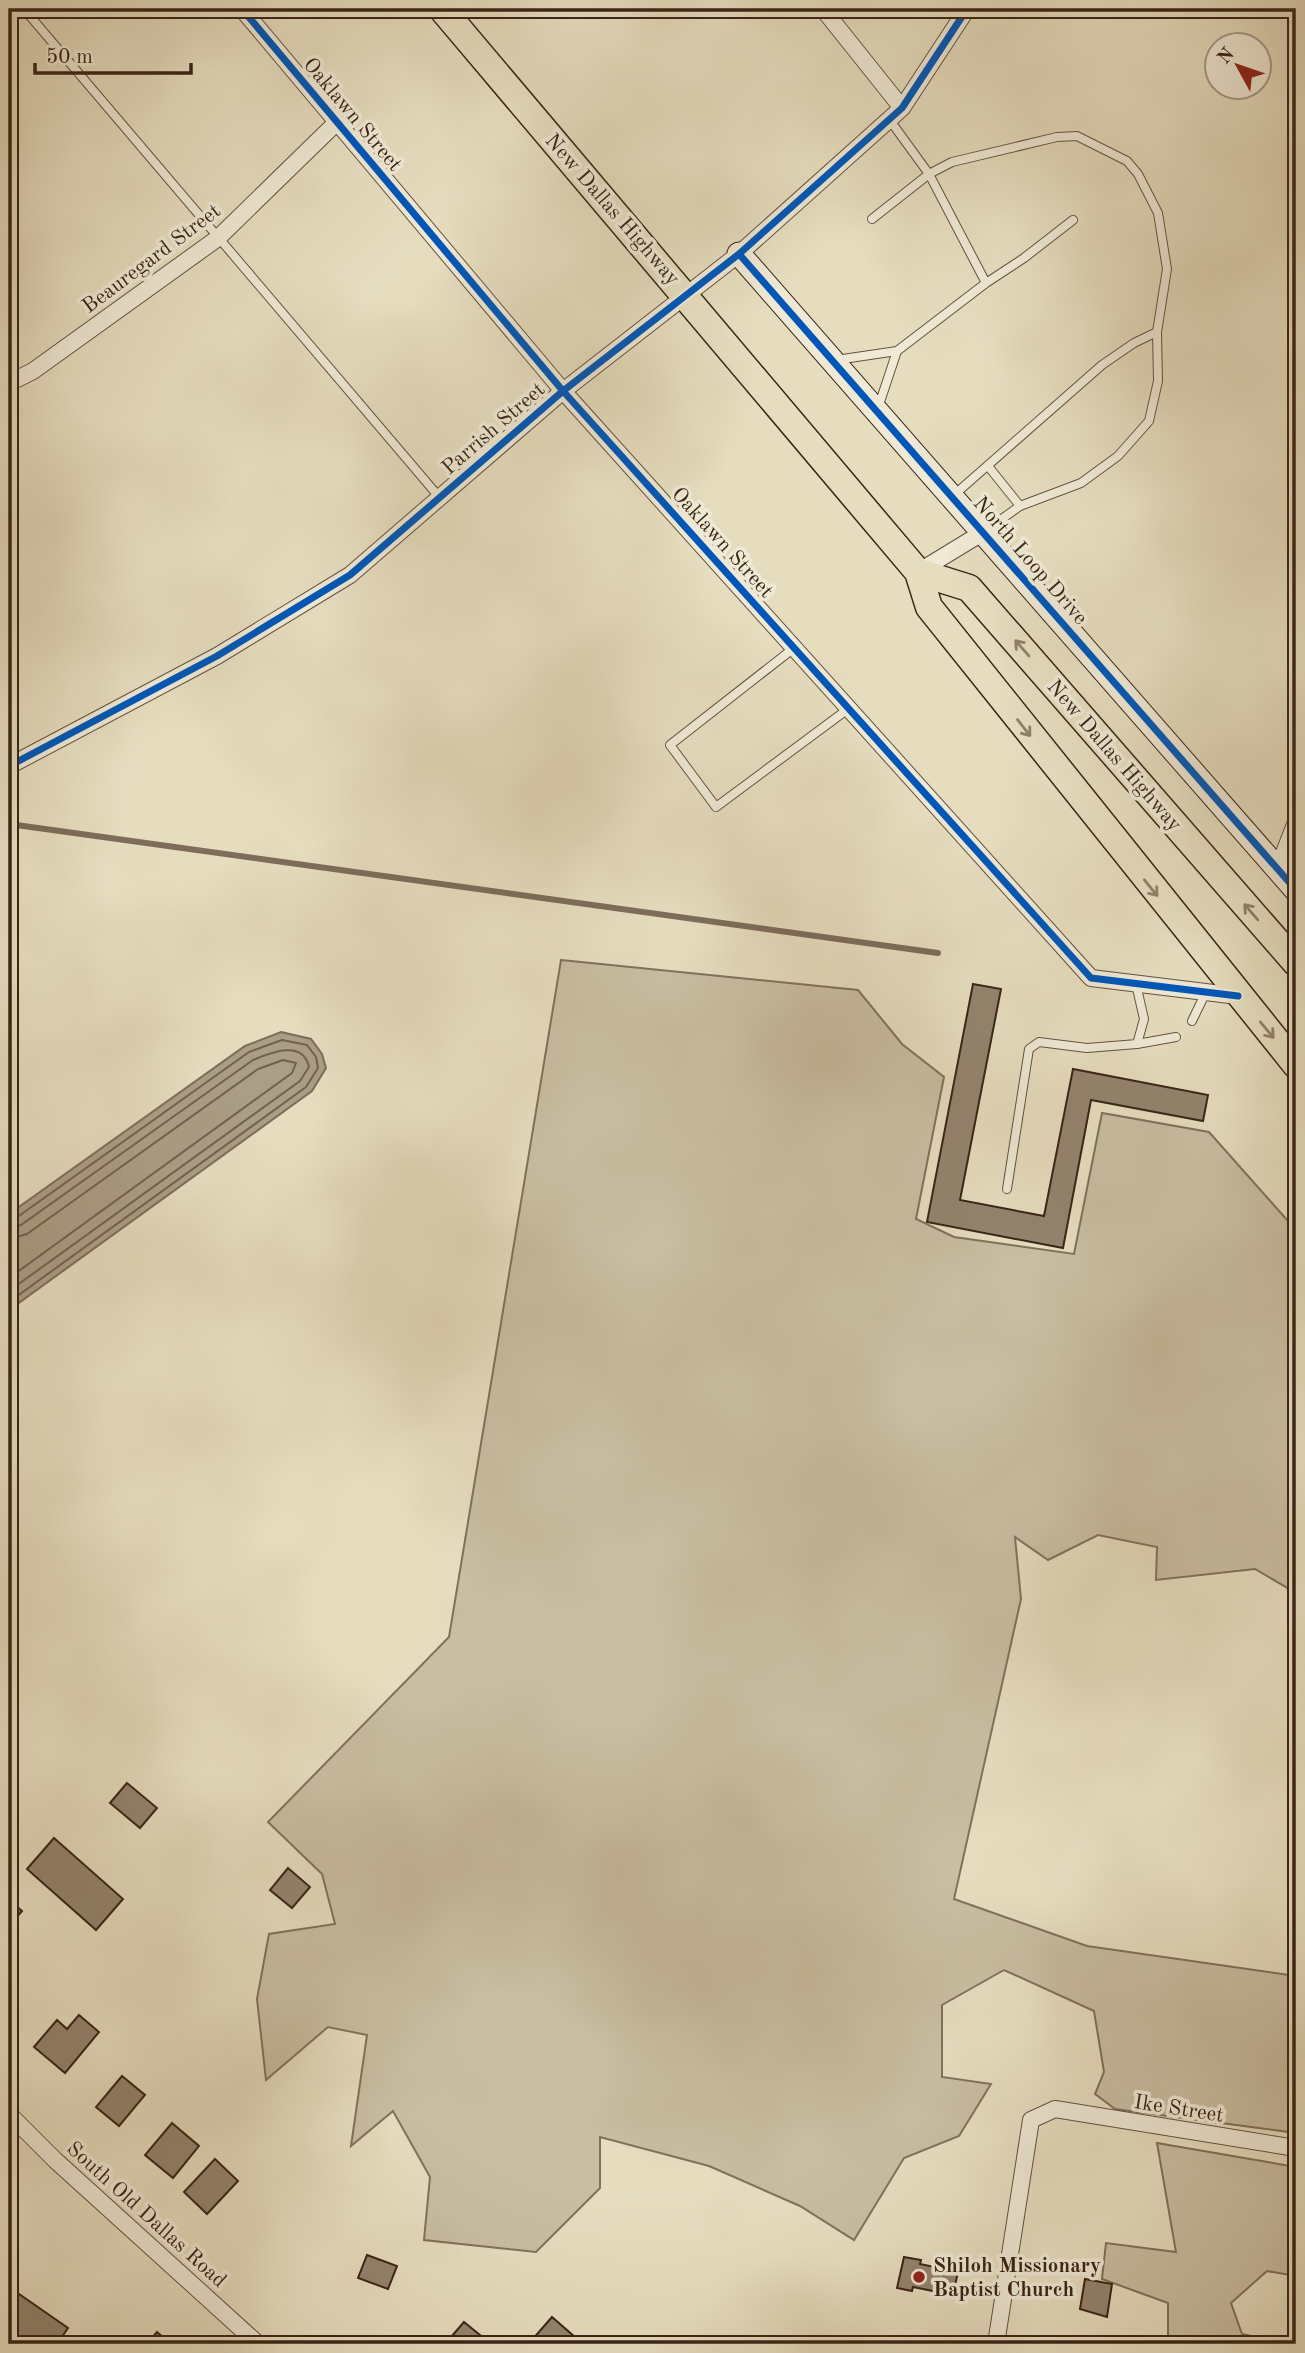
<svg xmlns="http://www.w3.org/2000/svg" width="1305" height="2353" font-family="'Old Standard TT',serif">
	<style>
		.green { fill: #c9bea2; stroke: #81715c; stroke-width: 2 }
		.water { fill: #ab9e86; stroke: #7d6d59; stroke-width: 2 }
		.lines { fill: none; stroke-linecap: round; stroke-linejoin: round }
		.shore { stroke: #72614e; stroke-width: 2 }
		.stream { stroke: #7d6d59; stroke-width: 6 }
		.building { fill: #93846e; stroke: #392416; stroke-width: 2 }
		.lane-casing { stroke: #645240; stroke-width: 10 }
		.street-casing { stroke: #645240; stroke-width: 18 }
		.secondary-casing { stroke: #392416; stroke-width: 25 }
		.primary-casing { stroke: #392416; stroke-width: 29 }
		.lane { stroke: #efe9d5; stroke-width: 8 }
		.street { stroke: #efe9d5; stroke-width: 16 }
		.secondary { stroke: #efe9d5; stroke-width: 23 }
		.primary { stroke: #e6ddbf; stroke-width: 26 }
		.cycleway-casing { stroke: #efe9d5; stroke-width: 11 }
		.cycleway { stroke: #0057b8; stroke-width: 7 }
		.oneway { stroke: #90806a }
		.poi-dot { fill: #8f2418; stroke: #efe9d5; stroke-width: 2.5 }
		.labels { text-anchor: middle; stroke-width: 7; stroke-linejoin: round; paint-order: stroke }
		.street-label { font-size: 21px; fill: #392416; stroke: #efe9d5 }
		.poi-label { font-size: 21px; font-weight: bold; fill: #392416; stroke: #efe9d5; text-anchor: start }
	</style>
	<rect width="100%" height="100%" fill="#e6ddbf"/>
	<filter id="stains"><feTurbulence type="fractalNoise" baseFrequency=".00286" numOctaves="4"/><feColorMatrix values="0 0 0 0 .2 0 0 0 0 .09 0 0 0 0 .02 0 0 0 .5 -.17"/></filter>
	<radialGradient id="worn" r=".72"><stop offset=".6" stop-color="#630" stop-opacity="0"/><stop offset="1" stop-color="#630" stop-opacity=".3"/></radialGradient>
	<path class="green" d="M561,960L858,990L902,1044L944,1077L916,1219L954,1237L1074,1254L1102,1113L1209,1132L1296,1230V1593L1255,1569L1156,1580L1157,1547L1098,1535L1048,1560L1015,1537L1021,1599L954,1899L1087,1946L1296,1976V2133L1115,2109L1095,2094L1104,2072L1094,2011L1004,1970L942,2005V2077L991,2084L959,2136L904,2158L854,2240L800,2206L709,2166L600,2137V2188L536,2252L424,2240L430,2177L393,2111L351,2146L367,2035L328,2027L266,2080L257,1999L269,1934L335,1924L322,1874L268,1822L449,1637Z
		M1157,2143L1296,2167V2276L1267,2271L1231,2303L1242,2334L1288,2344H1168V2303L1102,2279L1106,2243L1176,2252Z"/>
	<path class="water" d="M281,1032L311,1039L322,1054L326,1068L312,1091L9,1310V1214L245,1046Z"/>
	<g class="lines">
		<path class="shore" d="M9,1219L16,1218L249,1052L282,1040L307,1045L316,1057L318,1068L306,1087L9,1302
			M9,1228L21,1225L253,1060C270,1053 303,1039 309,1067L300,1081L9,1291
			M9,1239L27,1234L258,1069L283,1060L296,1063L292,1073L9,1278"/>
		<path class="stream" d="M9,824L938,953"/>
	</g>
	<path class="building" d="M973,984L1001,989L960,1200L1044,1216L1073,1069L1208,1095L1203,1121L1091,1100L1063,1248L927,1222Z
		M127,1783L157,1808L140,1828L110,1803Z
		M54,1838L123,1899L96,1930L27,1869Z
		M288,1868L310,1887L292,1908L270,1890Z
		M9,1900L22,1911L9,1926Z
		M79,2015L99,2032L65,2073L34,2047L57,2020L67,2029Z
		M122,2076L145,2095L119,2126L96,2107Z
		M172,2123L199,2146L173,2178L145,2155Z
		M215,2159L238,2181L207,2214L184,2192Z
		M367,2255L397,2266L388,2289L358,2278Z
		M904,2257L921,2260L920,2264L958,2272L953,2295L913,2287L912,2291L897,2288Z
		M1085,2279L1112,2284L1107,2317L1080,2309Z
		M9,2287L68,2328L57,2344H21L9,2336L15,2324L9,2320Z
		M552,2317L583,2344H535L531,2341Z
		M464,2322L491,2344H445Z
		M157,2332L171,2344H147Z"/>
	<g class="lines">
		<defs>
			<path id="lane" d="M24,9L440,498
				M872,219L929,174L952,162L1057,137L1077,136L1127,161L1138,174L1158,213L1167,269L1157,332L1158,381L1149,421L1118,456L1081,483L1020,506L985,531
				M986,283L1024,258L1073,220
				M836,360L897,351L986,283L929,174L889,119
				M878,408L897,351
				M988,466L1020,506
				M954,495L1102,365L1134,343L1157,332
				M794,648L670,745L716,807L848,709
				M1192,1021L1206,992
				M1137,1044L1176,1037
				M1007,1189L1029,1049L1039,1042L1087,1048L1137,1044L1144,1019L1136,984"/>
			<path id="street" d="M242,9L563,391L1091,978L1238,996
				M823,9L902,108
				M9,383L33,371L218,238L337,122
				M918,572L982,533
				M9,766L217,656L350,575L563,391L739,254L902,108L967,9
				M1278,868L1296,822
				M9,2114L55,2160L258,2344
				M996,2344L1031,2120L1055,2109L1296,2148"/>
			<path id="secondary" d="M739,254L1296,890"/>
			<path id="primary" d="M442,9L918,572L929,607L1296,1065
				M918,572L969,588L1296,963"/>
		</defs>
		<use href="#lane" class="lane-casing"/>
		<use href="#street" class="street-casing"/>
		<use href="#secondary" class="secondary-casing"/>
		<use href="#primary" class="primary-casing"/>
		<use href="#lane" class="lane"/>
		<use href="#street" class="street"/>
		<use href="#secondary" class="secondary"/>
		<use href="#primary" class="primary"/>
		<defs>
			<path id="cycleway" d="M242,9L563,391L1091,978L1238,996
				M739,254L1296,890
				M9,766L217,656L350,575L563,391L739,254L902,108L967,9"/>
		</defs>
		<use href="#cycleway" class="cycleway-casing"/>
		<use href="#cycleway" class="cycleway"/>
	</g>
	<defs><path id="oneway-shaft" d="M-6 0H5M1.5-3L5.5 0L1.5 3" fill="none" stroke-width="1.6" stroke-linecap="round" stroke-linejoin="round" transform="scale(1.75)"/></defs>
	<g class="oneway">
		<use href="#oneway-shaft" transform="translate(1022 648) rotate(-131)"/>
		<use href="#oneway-shaft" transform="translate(1024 728) rotate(52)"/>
		<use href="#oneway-shaft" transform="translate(1151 888) rotate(51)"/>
		<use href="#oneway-shaft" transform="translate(1251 912) rotate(-131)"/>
		<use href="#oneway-shaft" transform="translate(1267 1030) rotate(50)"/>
	</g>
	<circle class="poi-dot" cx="919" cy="2277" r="7"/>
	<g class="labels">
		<g class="street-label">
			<text transform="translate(353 114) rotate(50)" y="7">Oaklawn Street</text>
			<text transform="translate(613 209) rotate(49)" y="7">New Dallas Highway</text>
			<text transform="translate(151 258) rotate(-37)" y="7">Beauregard Street</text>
			<text transform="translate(493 428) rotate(-41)" y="7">Parrish Street</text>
			<text transform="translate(723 542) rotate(48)" y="7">Oaklawn Street</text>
			<text transform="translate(1031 560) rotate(49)" y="7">North Loop Drive</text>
			<text transform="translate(1115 755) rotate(49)" y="7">New Dallas Highway</text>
			<text transform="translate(1179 2108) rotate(9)" y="7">Ike Street</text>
			<text transform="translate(147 2214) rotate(42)" y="7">South Old Dallas Road</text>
		</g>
		<g class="poi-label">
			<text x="933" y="2272">Shiloh Missionary<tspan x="933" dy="24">Baptist Church</tspan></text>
		</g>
	</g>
	<rect width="1305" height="2353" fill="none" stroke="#e6ddbf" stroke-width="35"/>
	<rect x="10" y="10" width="1284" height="2332" fill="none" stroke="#392416" stroke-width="3.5"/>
	<rect x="18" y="18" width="1270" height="2318" fill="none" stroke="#392416" stroke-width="2"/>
	<g transform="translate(1238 66) rotate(310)"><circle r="33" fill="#efe9d5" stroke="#a69a89" stroke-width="2"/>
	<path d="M0-5L12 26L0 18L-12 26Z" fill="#8f2418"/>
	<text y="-10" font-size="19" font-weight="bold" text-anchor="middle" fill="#392416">N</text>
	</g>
	<path d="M35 63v10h156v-10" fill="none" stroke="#392416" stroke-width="3.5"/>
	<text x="46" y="63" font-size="21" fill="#392416" stroke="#efe9d5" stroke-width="5" paint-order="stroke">50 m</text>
	<rect width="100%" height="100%" filter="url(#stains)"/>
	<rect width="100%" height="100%" fill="url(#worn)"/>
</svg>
